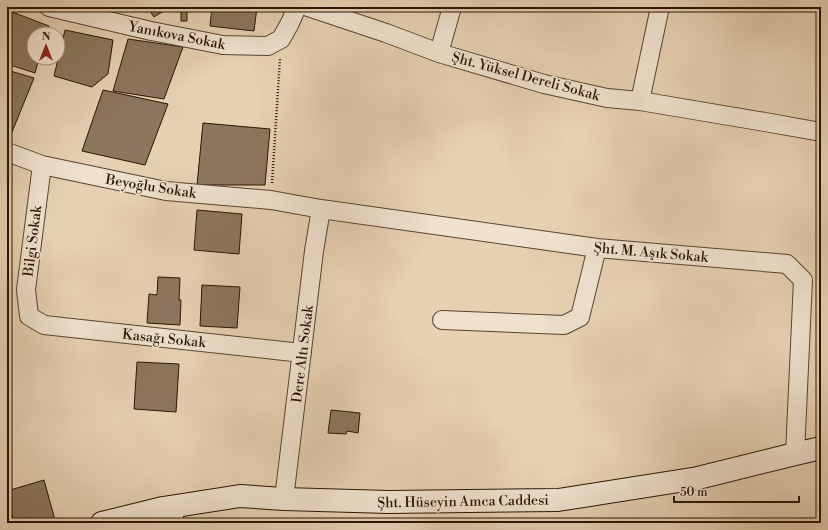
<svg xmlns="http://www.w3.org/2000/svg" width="828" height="530" font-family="'Libre Bodoni',serif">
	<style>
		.building { fill: #8c765e; stroke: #2b1401 }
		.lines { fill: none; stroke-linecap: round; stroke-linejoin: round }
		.street-casing { stroke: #5a432e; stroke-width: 20 }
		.secondary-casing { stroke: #2b1401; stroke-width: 24 }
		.path { stroke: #2b1401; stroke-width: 2.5; stroke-dasharray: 1 2; stroke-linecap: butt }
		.street { stroke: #efe1ce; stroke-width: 18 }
		.secondary { stroke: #efe1ce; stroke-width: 22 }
		.labels { text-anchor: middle; stroke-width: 3.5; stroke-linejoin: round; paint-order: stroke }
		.street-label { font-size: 14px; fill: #2b1401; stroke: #efe1ce }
	</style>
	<rect width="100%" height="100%" fill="#e6d1b3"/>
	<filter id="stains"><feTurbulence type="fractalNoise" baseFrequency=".005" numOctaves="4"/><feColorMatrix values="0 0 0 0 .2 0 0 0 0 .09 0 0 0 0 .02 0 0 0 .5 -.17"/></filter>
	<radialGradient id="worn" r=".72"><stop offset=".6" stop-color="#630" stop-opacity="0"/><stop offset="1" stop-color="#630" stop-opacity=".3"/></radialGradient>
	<path class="building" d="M147,7H170L154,17Z
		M212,7H257L254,31L210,26Z
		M181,9H187V21H181Z
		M7,10L49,26L46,34H34V58H39L35,73L7,64Z
		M65,30L113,40L108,74L92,87L54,76Z
		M128,39L183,47L164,99L113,91Z
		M7,70L34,78L12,132L7,130Z
		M103,90L168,104L145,165L82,151Z
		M203,123L270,129L265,185H197Z
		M197,210L242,214L239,254L194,250Z
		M158,277L180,278L179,300H181L180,325L147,323L149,294L157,295Z
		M202,285L240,287L237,328L200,326Z
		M137,362L179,364L176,412L134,409Z
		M331,410L360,413L358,433L347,431L346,434L328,433Z
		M44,480L55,520L47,523H14L7,499V491Z"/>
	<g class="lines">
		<defs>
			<path id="street" d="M49,7L151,31L223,45L268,46L281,39L290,23L297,7
				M308,7L386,33L439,53L544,84L607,98L640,101L765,122L821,132
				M439,53L452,7
				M640,101L660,7
				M7,152L42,165L166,191L271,200L321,209L597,248L787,264L803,280L795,454
				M42,165L26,290L29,316L44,325L302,353
				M442,320L564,325L580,317L597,248
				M284,499L314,251L321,209
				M174,523V506"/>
			<path id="secondary" d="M102,523L163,508L240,496L284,499L389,502L558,500L698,478L795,454L821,448"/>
		</defs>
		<use href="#street" class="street-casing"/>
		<use href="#secondary" class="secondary-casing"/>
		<path class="path" d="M272,183L280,59"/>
		<use href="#street" class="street"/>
		<use href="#secondary" class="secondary"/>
	</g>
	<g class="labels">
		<g class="street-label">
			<text transform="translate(177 35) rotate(11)" y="5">Yanıkova Sokak</text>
			<text transform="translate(526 76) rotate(15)" y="5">Şht. Yüksel Dereli Sokak</text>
			<text transform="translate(151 186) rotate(9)" y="5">Beyoğlu Sokak</text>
			<text transform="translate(32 241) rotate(-83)" y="5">Bilgi Sokak</text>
			<text transform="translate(651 252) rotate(5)" y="5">Şht. M. Aşık Sokak</text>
			<text transform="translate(164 338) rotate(6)" y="5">Kasağı Sokak</text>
			<text transform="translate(302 354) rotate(-83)" y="5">Dere Altı Sokak</text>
			<text transform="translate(463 501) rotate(-1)" y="5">Şht. Hüseyin Amca Caddesi</text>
		</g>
	</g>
	<rect width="828" height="530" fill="none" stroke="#e6d1b3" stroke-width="24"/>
	<rect x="8" y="8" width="812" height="514" fill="none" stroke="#2b1401" stroke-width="2"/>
	<rect x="12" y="12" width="804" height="506" fill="none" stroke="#2b1401"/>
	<g transform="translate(46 46)"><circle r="19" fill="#efe1ce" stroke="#a18f7c"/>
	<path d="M0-3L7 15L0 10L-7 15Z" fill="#8f2418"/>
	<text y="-6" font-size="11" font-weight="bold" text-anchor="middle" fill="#2b1401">N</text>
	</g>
	<path d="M674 496v6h125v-6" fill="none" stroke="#2b1401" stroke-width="2"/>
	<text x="680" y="496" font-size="12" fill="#2b1401" stroke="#efe1ce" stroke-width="3" paint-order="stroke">50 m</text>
	<rect width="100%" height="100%" filter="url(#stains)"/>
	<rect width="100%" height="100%" fill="url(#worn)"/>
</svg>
